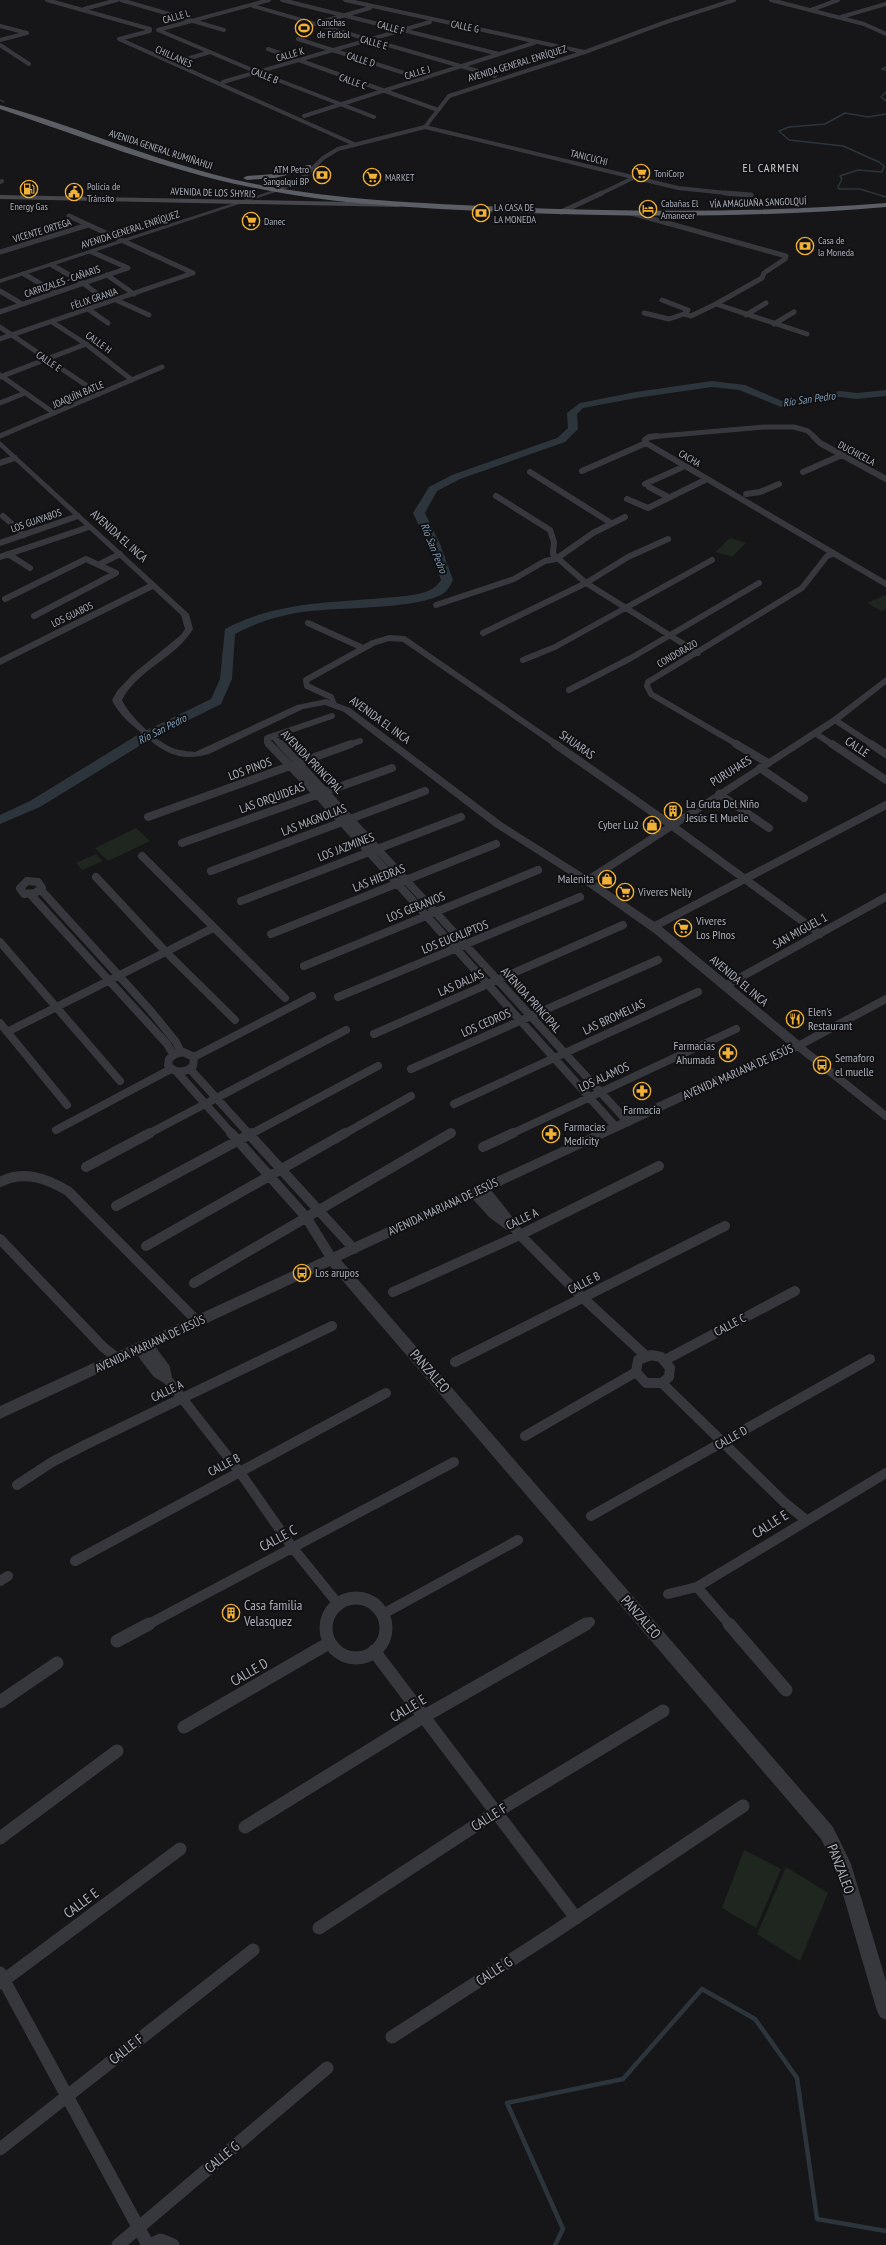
<svg xmlns="http://www.w3.org/2000/svg" width="886" height="2245" font-family="'PT Sans Narrow',sans-serif">
	<style>
		.green { fill: #1e261f }
		.lines { fill: none; stroke-linecap: round; stroke-linejoin: round }
		.stream-far1 { stroke: #2c353c; stroke-width: 1.5 }
		.stream { stroke: #2c353c; stroke-width: 4.5 }
		.river { fill: #2c353c; fill-rule: evenodd }
		.minor-far5 { stroke: #37383d; stroke-width: 4 }
		.minor-far4 { stroke: #37383d; stroke-width: 5 }
		.minor-far3 { stroke: #37383d; stroke-width: 6 }
		.minor-far2 { stroke: #37383d; stroke-width: 8 }
		.minor-far1 { stroke: #37383d; stroke-width: 10 }
		.minor { stroke: #37383d; stroke-width: 13 }
		.tertiary { fill: #37383d; fill-rule: evenodd }
		.secondary { fill: #45474d; fill-rule: evenodd }
		.trunk { fill: #5b5e65; fill-rule: evenodd }
		.labels { text-anchor: middle; stroke-width: 4; stroke-linejoin: round; paint-order: stroke }
		.far-street-label { font-size: 10px; fill: #a8adb8; stroke: #111113 }
		.far-poi-label { font-size: 10px; fill: #a8adb8; stroke: #111113; text-anchor: start }
		.far-water-label { font-size: 11px; font-style: italic; fill: #7f9bb3; stroke: #111113 }
		.far-quarter-label { font-size: 12px; letter-spacing: 1px; fill: #c9ccd4; stroke: #111113 }
		.street-label { font-size: 12px; fill: #a8adb8; stroke: #111113 }
		.poi-label { font-size: 12px; fill: #a8adb8; stroke: #111113; text-anchor: start }
		.near-street-label { font-size: 14px; fill: #a8adb8; stroke: #111113 }
		.near-poi-label { font-size: 14px; fill: #a8adb8; stroke: #111113; text-anchor: start }
	</style>
	<rect width="100%" height="100%" fill="#161618"/>
	<path class="green" d="M730,538L746,543L732,557L716,552Z
		M886,595V609L881,611L867,603Z
		M136,828L150,841L108,861L95,848Z
		M96,854L103,861L82,870L76,863Z
		M744,1850L781,1869L756,1928L722,1908Z
		M786,1867L828,1893L800,1961L757,1934Z"/>
	<g class="lines">
		<path class="stream-far1" d="M886,67L882,69L886,70
			M886,92L881,97L886,101
			M0,100L4,102
			M886,114L868,117L845,113L825,124L789,127L779,131L789,140L843,146L879,162L884,166L882,172L858,170L840,176L842,179L838,187L839,189H860L886,197"/>
		<path class="stream" d="M555,2245L563,2229L507,2103L623,2079L702,1989L755,2019L797,2078L817,2219L886,2231"/>
		<path class="river" d="M712,381L745,385L782,401L840,391L857,393L886,390V396L857,399L840,397L781,407L739,390L712,387L636,398L583,408L577,414L578,429L565,442L460,479L437,491L425,513L440,544L453,580C451,584 448,590 444,593C419,610 335,607 302,612C278,616 257,622 235,634L232,679L221,704L149,740L40,807L0,824V815L30,801L139,734L211,699L220,679L225,629C281,599 343,603 405,596C418,594 433,593 441,580L428,544L413,513L429,487L452,475L557,438L568,428L567,413L580,403L636,392Z"/>
		<path class="minor-far5" d="M47,0L150,29V31L119,39L354,144
			M121,0L224,30
			M282,0L499,54
			M345,0L584,52
			M771,0L864,24L886,34
			M253,6L495,76
			M84,9L117,0
			M811,10L838,0
			M841,17L886,4
			M314,24L370,8
			M0,26L27,33L0,40
			M158,30L257,72L374,117
			M158,30L269,0
			M298,39L423,79
			M0,45L29,64
			M268,49L438,110
			M177,62L210,52
			M223,82L430,22
			M304,116L534,43
			M425,127L678,188L736,194
			M0,182L2,181
			M279,190L305,176L323,158L338,149L425,127L449,96L585,52L666,22L734,0
			M600,194L633,178"/>
		<path class="minor-far4" d="M725,193L751,195
			M561,212L602,193
			M631,213L786,256L785,259L764,273L762,278L716,304L807,334
			M69,216L193,273
			M0,252L88,225
			M52,265L83,283L108,302
			M24,274L55,292
			M107,275L134,294
			M0,291L22,304
			M116,300L149,315
			M662,300L688,310L684,314
			M88,309L108,323
			M0,312L128,268L92,252
			M644,313L669,319L684,314L691,316L716,304
			M746,315L766,303
			M52,322L86,344L132,380
			M774,324L794,312
			M0,327L99,394
			M0,339L193,273
			M0,375L54,413
			M0,377L86,344
			M0,403L25,393
			M0,436L162,367
			M649,437L765,427H794L808,431L814,437"/>
		<path class="minor-far3" d="M657,436L649,437L645,440L646,443L886,584
			M813,436L820,443L886,479
			M0,463L15,458
			M582,471L646,443
			M530,472L611,523
			M803,472L842,455
			M645,484L685,466
			M649,487L668,497
			M746,494L760,492L779,484
			M496,496L550,530L554,542L553,554L586,583L698,653
			M627,499L648,508L707,479
			M3,516L24,535
			M0,543L78,516
			M8,554L30,568
			M0,557L89,527
			M100,564L120,554
			M5,599L86,559L116,573L34,616
			M436,605L514,579L545,561L556,559L593,533L625,517
			M308,623L363,648
			M483,633L586,583L628,557L668,539
			M523,660L555,647L712,560
			M569,690L631,658L759,583
			M334,705L331,697L307,686L306,680L373,643L389,638L404,639L557,745
			M835,720L873,745
			M815,733L833,745
			M273,736L281,745
			M270,745L267,742V738L332,716
			M348,745L360,741
			M738,745L651,694L647,686L648,682L802,588L827,556L833,554"/>
		<path class="minor-far2" d="M269,744L318,795L616,1127
			M281,744L628,1122
			M555,744L671,825L820,934
			M736,744L768,763
			M832,744L886,780
			M871,744L886,754
			M760,768L804,798
			M719,794L769,828
			M148,817L351,744
			M182,843L392,768
			M142,856L285,998
			M211,871L425,791
			M96,877L166,952L235,1020
			M27,881L38,882L42,888L35,893L24,894L20,888Z
			M41,890L150,1010L176,1042L181,1052
			M31,895L167,1044L173,1054
			M241,901L461,817
			M653,927L886,805
			M271,934L496,844
			M0,942L120,1081
			M304,966L538,870
			M725,986L886,897
			M338,997L580,897
			M886,999L798,1046L886,1116
			M0,1023L67,1105
			M7,1032L213,928
			M374,1034L623,925
			M183,1052L194,1057L193,1066C185,1073 175,1074 168,1065L169,1059L175,1054Z
			M194,1057L312,996
			M190,1069L249,1134
			M411,1069L658,960
			M177,1072L232,1134
			M454,1104L698,992
			M56,1130L171,1069
			M148,1134L346,1030
			M251,1134L378,1066
			M344,1134L411,1096
			M449,1134L451,1133
			M511,1134L736,1029"/>
		<path class="minor-far1" d="M231,1133L306,1217L332,1259
			M248,1133L354,1249
			M483,1147L513,1133
			M86,1167L150,1133
			M0,1182C24,1170 46,1178 68,1191L197,1321
			M484,1189L520,1235L583,1298L646,1356
			M474,1193L492,1213L508,1225
			M116,1206L252,1133
			M0,1239L103,1347L117,1358
			M146,1246L345,1133
			M194,1283L451,1133
			M393,1292L520,1235L659,1166
			M147,1344L165,1368L167,1379
			M138,1348L157,1373L167,1379L239,1471L292,1547L339,1605
			M651,1355L661,1357L670,1368L669,1377L662,1383H646L636,1372L638,1360Z
			M665,1360L795,1291
			M455,1362L725,1226
			M662,1383L785,1503L806,1520
			M525,1436L636,1372
			M17,1485L52,1462L85,1445L332,1326
			M591,1516L870,1359
			M75,1561L386,1393
			M0,1581L8,1576
			M697,1587L730,1625
			M668,1594L697,1587L886,1473
			M383,1614L518,1540
			M147,1625L454,1462
			M584,1625L590,1622"/>
		<path class="minor" d="M326 1628a30 30 0 1 1 60 0a30 30 0 1 1-60 0Z
			M729,1624L786,1690
			M117,1641L149,1624
			M374,1651L576,1918
			M0,1702L57,1663
			M184,1727L329,1643
			M245,1827L423,1717L586,1624
			M0,1838L117,1751
			M319,1928L496,1812L663,1711
			M0,1973L148,2245
			M0,1983L180,1849
			M392,2037L553,1933L743,1806
			M0,2149L253,1950
			M118,2245L327,2068
			M150,2245L161,2240L173,2245"/>
		<path class="tertiary" d="M277,189L282,190L0,283V279Z
			M0,441L189,614L193,629C176,658 138,669 122,700C128,714 151,736 165,744C174,750 184,751 195,752L297,705L326,699L350,708L503,823L587,876L832,718L886,677V684L838,722L594,881L662,927L802,1043L804,1046L802,1049L745,1072L341,1260L833,1827L851,1864L886,1981V2020L880,2017L877,2011L835,1867L821,1839L330,1266L0,1419V1406L737,1066L789,1045L654,933L583,883L495,827L344,712L325,705L303,709L209,754C178,763 161,751 138,730C127,721 118,713 112,700L117,691L133,674L181,635L185,629L181,615L153,589L0,665V658L148,584L0,447Z"/>
		<path class="secondary" d="M0,195L399,203L402,205L399,207L0,199Z"/>
		<path class="trunk" d="M0,105C84,129 164,165 250,183C333,200 418,203 502,207C630,212 758,213 886,203V207C758,218 630,217 502,212C418,208 333,205 250,187C165,170 83,137 0,109Z
			M308,165H311V169L275,178L247,180L243,178L247,176L275,174Z"/>
	</g>
	<defs>
		<symbol id="stadium-ring" viewBox="-11 -11 22 22"><circle r="9.5" fill="#111113" stroke="#f2b134" stroke-width="1.5"/><path d="M0-5a6.5 5 0 1 0 0 10a6.5 5 0 1 0 0-10ZM-3.5-1.8h7v3.6h-7Z" fill="#f2b134"/></symbol>
		<symbol id="supermarket-ring" viewBox="-11 -11 22 22"><circle r="9.5" fill="#111113" stroke="#f2b134" stroke-width="1.5"/><path d="M-6-5.5h2.5l.6 2H6L4.5 2H-2.5L-4.4-4H-6ZM-1.5 3.2a1.3 1.3 0 1 0 .1 0ZM3 3.2a1.3 1.3 0 1 0 .1 0Z" fill="#f2b134"/></symbol>
		<symbol id="bank-ring" viewBox="-11 -11 22 22"><circle r="9.5" fill="#111113" stroke="#f2b134" stroke-width="1.5"/><path d="M-6-4H6V4H-6ZM0-2.3a2.3 2.3 0 1 0 0 4.6a2.3 2.3 0 1 0 0-4.6Z" fill="#f2b134"/></symbol>
		<symbol id="fuel-ring" viewBox="-11 -11 22 22"><circle r="9.5" fill="#111113" stroke="#f2b134" stroke-width="1.5"/><path d="M-5.5-6h7V0h2V4h1.3V-2.5L3-4.5l.8-.8L6-3V5H2.5V1h-1V6h-7ZM-4.2-4.7v3.2H.2V-4.7Z" fill="#f2b134"/></symbol>
		<symbol id="civic-ring" viewBox="-11 -11 22 22"><circle r="9.5" fill="#111113" stroke="#f2b134" stroke-width="1.5"/><path d="M-.6-6.5H3V-4.5H.6V-3L4-1V1h2V6H-6V1h2V-1L-.6-3ZM-1.2 2.5V6h2.4V2.5Z" fill="#f2b134"/></symbol>
		<symbol id="hotel-ring" viewBox="-11 -11 22 22"><circle r="9.5" fill="#111113" stroke="#f2b134" stroke-width="1.5"/><path d="M-6-4.5h1.5V1H6V5H4.5V3h-9V5H-6ZM-4 0a1.8 1.8 0 1 1 3.6 0ZM.5 0V-2.5h3Q6-2.5 6 0Z" fill="#f2b134"/></symbol>
		<symbol id="building-ring" viewBox="-11 -11 22 22"><circle r="9.5" fill="#111113" stroke="#f2b134" stroke-width="1.5"/><path d="M-4-6H4V6H1V3H-1V6H-4ZM-2.5-4.3h1.7v1.8h-1.7ZM.8-4.3h1.7v1.8H.8ZM-2.5-1h1.7V.8h-1.7ZM.8-1h1.7V.8H.8Z" fill="#f2b134"/></symbol>
		<symbol id="shop-ring" viewBox="-11 -11 22 22"><circle r="9.5" fill="#111113" stroke="#f2b134" stroke-width="1.5"/><path d="M-5-2.5h2.3a2.7 3.5 0 0 1 5.4 0H5L5.5 6h-11ZM-1.5-2.5h3a1.5 2.3 0 0 0-3 0Z" fill="#f2b134"/></symbol>
		<symbol id="restaurant-ring" viewBox="-11 -11 22 22"><circle r="9.5" fill="#111113" stroke="#f2b134" stroke-width="1.5"/><path d="M-5-6h1v4h1v-4h1v4h1v-4h1v5L-1.5 .5V6h-2V.5L-5-1ZM5-6V6H3V1.5H1.5Q1.5-4 5-6Z" fill="#f2b134"/></symbol>
		<symbol id="pharmacy-ring" viewBox="-11 -11 22 22"><circle r="9.5" fill="#111113" stroke="#f2b134" stroke-width="1.5"/><path d="M-2-6h4v4h4v4h-4v4h-4v-4h-4v-4h4Z" fill="#f2b134"/></symbol>
		<symbol id="bus-ring" viewBox="-11 -11 22 22"><circle r="9.5" fill="#111113" stroke="#f2b134" stroke-width="1.5"/><path d="M-5-6H5V4H4V6H2V4H-2V6H-4V4H-5ZM-3.5-4V0h7V-4ZM-3.5 1.2v1.5H-2V1.2ZM2 1.2v1.5H3.5V1.2Z" fill="#f2b134"/></symbol>
	</defs>
	<g fill-rule="evenodd">
		<use href="#stadium-ring" x="294" y="18" width="20" height="20"/>
		<use href="#supermarket-ring" x="631" y="163" width="20" height="20"/>
		<use href="#bank-ring" x="312" y="165" width="20" height="20"/>
		<use href="#supermarket-ring" x="362" y="167" width="20" height="20"/>
		<use href="#fuel-ring" x="19" y="179" width="20" height="20"/>
		<use href="#civic-ring" x="64" y="182" width="20" height="20"/>
		<use href="#hotel-ring" x="638" y="199" width="20" height="20"/>
		<use href="#bank-ring" x="471" y="203" width="20" height="20"/>
		<use href="#supermarket-ring" x="241" y="211" width="20" height="20"/>
		<use href="#bank-ring" x="795" y="236" width="20" height="20"/>
		<use href="#building-ring" x="663" y="801" width="20" height="20"/>
		<use href="#shop-ring" x="642" y="815" width="20" height="20"/>
		<use href="#shop-ring" x="597" y="869" width="20" height="20"/>
		<use href="#supermarket-ring" x="615" y="882" width="20" height="20"/>
		<use href="#supermarket-ring" x="673" y="918" width="20" height="20"/>
		<use href="#restaurant-ring" x="785" y="1009" width="20" height="20"/>
		<use href="#pharmacy-ring" x="718" y="1043" width="20" height="20"/>
		<use href="#bus-ring" x="812" y="1055" width="20" height="20"/>
		<use href="#pharmacy-ring" x="632" y="1081" width="20" height="20"/>
		<use href="#pharmacy-ring" x="541" y="1124" width="20" height="20"/>
		<use href="#bus-ring" x="292" y="1263" width="20" height="20"/>
		<use href="#building-ring" x="221" y="1603" width="20" height="20"/>
	</g>
	<g class="labels">
		<g class="far-street-label">
			<text transform="translate(176 16) rotate(-16)" y="4">CALLE L</text>
			<text transform="translate(465 26) rotate(12)" y="4">CALLE G</text>
			<text transform="translate(391 27) rotate(15)" y="4">CALLE F</text>
			<text transform="translate(374 42) rotate(16)" y="4">CALLE E</text>
			<text transform="translate(290 54) rotate(-16)" y="4">CALLE K</text>
			<text transform="translate(174 56) rotate(24)" y="4">CHILLANES</text>
			<text transform="translate(361 59) rotate(17)" y="4">CALLE D</text>
			<text transform="translate(517 63) rotate(-17)" y="4">AVENIDA GENERAL ENRÍQUEZ</text>
			<text transform="translate(417 72) rotate(-17)" y="4">CALLE J</text>
			<text transform="translate(265 75) rotate(22)" y="4">CALLE B</text>
			<text transform="translate(353 81) rotate(20)" y="4">CALLE C</text>
			<text transform="translate(161 149) rotate(18)" y="4">AVENIDA GENERAL RUMIÑAHUI</text>
			<text transform="translate(589 157) rotate(14)" y="4">TANICUCHI</text>
			<text transform="translate(213 192) rotate(2)" y="4">AVENIDA DE LOS SHYRIS</text>
			<text transform="translate(758 202) rotate(-2)" y="4">VÍA AMAGUAÑA SANGOLQUÍ</text>
			<text transform="translate(130 229) rotate(-18)" y="4">AVENIDA GENERAL ENRÍQUEZ</text>
			<text transform="translate(42 230) rotate(-17)" y="4">VICENTE ORTEGA</text>
			<text transform="translate(62 281) rotate(-19)" y="4">CARRIZALES - CAÑARIS</text>
			<text transform="translate(94 298) rotate(-19)" y="4">FÈLIX GRANJA</text>
			<text transform="translate(99 342) rotate(36)" y="4">CALLE H</text>
			<text transform="translate(49 361) rotate(34)" y="4">CALLE E</text>
			<text transform="translate(78 394) rotate(-23)" y="4">JOAQUÌN BATLE</text>
			<text transform="translate(857 453) rotate(28)" y="4">DUCHICELA</text>
			<text transform="translate(690 458) rotate(30)" y="4">CACHA</text>
			<text transform="translate(36 520) rotate(-19)" y="4">LOS GUAYABOS</text>
			<text transform="translate(72 614) rotate(-26)" y="4">LOS GUABOS</text>
			<text transform="translate(677 653) rotate(-30)" y="4">CONDORAZO</text>
		</g>
		<g class="far-poi-label">
			<text x="317" y="26">Canchas<tspan x="317" dy="12">de Fútbol</tspan></text>
			<text x="309" y="173" text-anchor="end">ATM Petro<tspan x="309" dy="12">Sangolqui BP</tspan></text>
			<text x="654" y="177">ToniCorp</text>
			<text x="385" y="181">MARKET</text>
			<text x="87" y="190">Policía de<tspan x="87" dy="12">Tránsito</tspan></text>
			<text x="661" y="207">Cabañas El<tspan x="661" dy="12">Amanecer</tspan></text>
			<text x="29" y="210" text-anchor="middle">Energy Gas</text>
			<text x="494" y="211">LA CASA DE<tspan x="494" dy="12">LA MONEDA</tspan></text>
			<text x="264" y="225">Danec</text>
			<text x="818" y="244">Casa de<tspan x="818" dy="12">la Moneda</tspan></text>
		</g>
		<g class="far-water-label">
			<text transform="translate(809 399) rotate(-8)" y="4">Río San Pedro</text>
			<text transform="translate(434 548) rotate(68)" y="4">Río San Pedro</text>
			<text transform="translate(162 729) rotate(-27)" y="4">Río San Pedro</text>
		</g>
		<g class="far-quarter-label">
			<text x="771" y="172">EL CARMEN</text>
		</g>
		<g class="street-label">
			<text transform="translate(119 536) rotate(42)" y="4">AVENIDA EL INCA</text>
			<text transform="translate(380 720) rotate(36)" y="4">AVENIDA EL INCA</text>
			<text transform="translate(577 745) rotate(35)" y="4">SHUARAS</text>
			<text transform="translate(857 747) rotate(34)" y="4">CALLE</text>
			<text transform="translate(312 762) rotate(46)" y="4">AVENIDA PRINCIPAL</text>
			<text transform="translate(250 769) rotate(-20)" y="4">LOS PINOS</text>
			<text transform="translate(731 771) rotate(-32)" y="4">PURUHAES</text>
			<text transform="translate(272 798) rotate(-20)" y="4">LAS ORQUIDEAS</text>
			<text transform="translate(314 820) rotate(-21)" y="4">LAS MAGNOLIAS</text>
			<text transform="translate(346 847) rotate(-21)" y="4">LOS JAZMINES</text>
			<text transform="translate(379 878) rotate(-22)" y="4">LAS HIEDRAS</text>
			<text transform="translate(416 907) rotate(-22)" y="4">LOS GERANIOS</text>
			<text transform="translate(800 931) rotate(-29)" y="4">SAN MIGUEL 1</text>
			<text transform="translate(455 937) rotate(-22)" y="4">LOS EUCALIPTOS</text>
			<text transform="translate(739 981) rotate(40)" y="4">AVENIDA EL INCA</text>
			<text transform="translate(461 983) rotate(-24)" y="4">LAS DALIAS</text>
			<text transform="translate(531 1000) rotate(48)" y="4">AVENIDA PRINCIPAL</text>
			<text transform="translate(614 1017) rotate(-25)" y="4">LAS BROMELIAS</text>
			<text transform="translate(486 1023) rotate(-24)" y="4">LOS CEDROS</text>
			<text transform="translate(738 1072) rotate(-24)" y="4">AVENIDA MARIANA DE JESÚS</text>
			<text transform="translate(604 1077) rotate(-25)" y="4">LOS ALAMOS</text>
			<text transform="translate(443 1207) rotate(-25)" y="4">AVENIDA MARIANA DE JESÚS</text>
			<text transform="translate(522 1219) rotate(-26)" y="4">CALLE A</text>
			<text transform="translate(584 1283) rotate(-27)" y="4">CALLE B</text>
			<text transform="translate(730 1325) rotate(-28)" y="4">CALLE C</text>
			<text transform="translate(150 1344) rotate(-25)" y="4">AVENIDA MARIANA DE JESÚS</text>
			<text transform="translate(167 1391) rotate(-26)" y="4">CALLE A</text>
			<text transform="translate(731 1438) rotate(-29)" y="4">CALLE D</text>
			<text transform="translate(224 1465) rotate(-28)" y="4">CALLE B</text>
		</g>
		<g class="poi-label">
			<text x="686" y="808">La Gruta Del Niño<tspan x="686" dy="14">Jesús El Muelle</tspan></text>
			<text x="639" y="829" text-anchor="end">Cyber Lu2</text>
			<text x="594" y="883" text-anchor="end">Malenita</text>
			<text x="638" y="896">Viveres Nelly</text>
			<text x="696" y="925">Viveres<tspan x="696" dy="14">Los PInos</tspan></text>
			<text x="808" y="1016">Elen's<tspan x="808" dy="14">Restaurant</tspan></text>
			<text x="715" y="1050" text-anchor="end">Farmacias<tspan x="715" dy="14">Ahumada</tspan></text>
			<text x="835" y="1062">Semaforo<tspan x="835" dy="14">el muelle</tspan></text>
			<text x="642" y="1114" text-anchor="middle">Farmacia</text>
			<text x="564" y="1131">Farmacias<tspan x="564" dy="14">Medicity</tspan></text>
			<text x="315" y="1277">Los arupos</text>
		</g>
		<g class="near-street-label">
			<text transform="translate(430 1371) rotate(49)" y="5">PANZALEO</text>
			<text transform="translate(770 1524) rotate(-32)" y="5">CALLE E</text>
			<text transform="translate(278 1538) rotate(-28)" y="5">CALLE C</text>
			<text transform="translate(641 1617) rotate(49)" y="5">PANZALEO</text>
			<text transform="translate(249 1672) rotate(-30)" y="5">CALLE D</text>
			<text transform="translate(408 1708) rotate(-31)" y="5">CALLE E</text>
			<text transform="translate(489 1817) rotate(-32)" y="5">CALLE F</text>
			<text transform="translate(841 1869) rotate(69)" y="5">PANZALEO</text>
			<text transform="translate(81 1903) rotate(-37)" y="5">CALLE E</text>
			<text transform="translate(494 1971) rotate(-33)" y="5">CALLE G</text>
			<text transform="translate(126 2049) rotate(-38)" y="5">CALLE F</text>
			<text transform="translate(222 2157) rotate(-40)" y="5">CALLE G</text>
		</g>
		<g class="near-poi-label">
			<text x="244" y="1610">Casa familia<tspan x="244" dy="16">Velasquez</tspan></text>
		</g>
	</g>
</svg>
